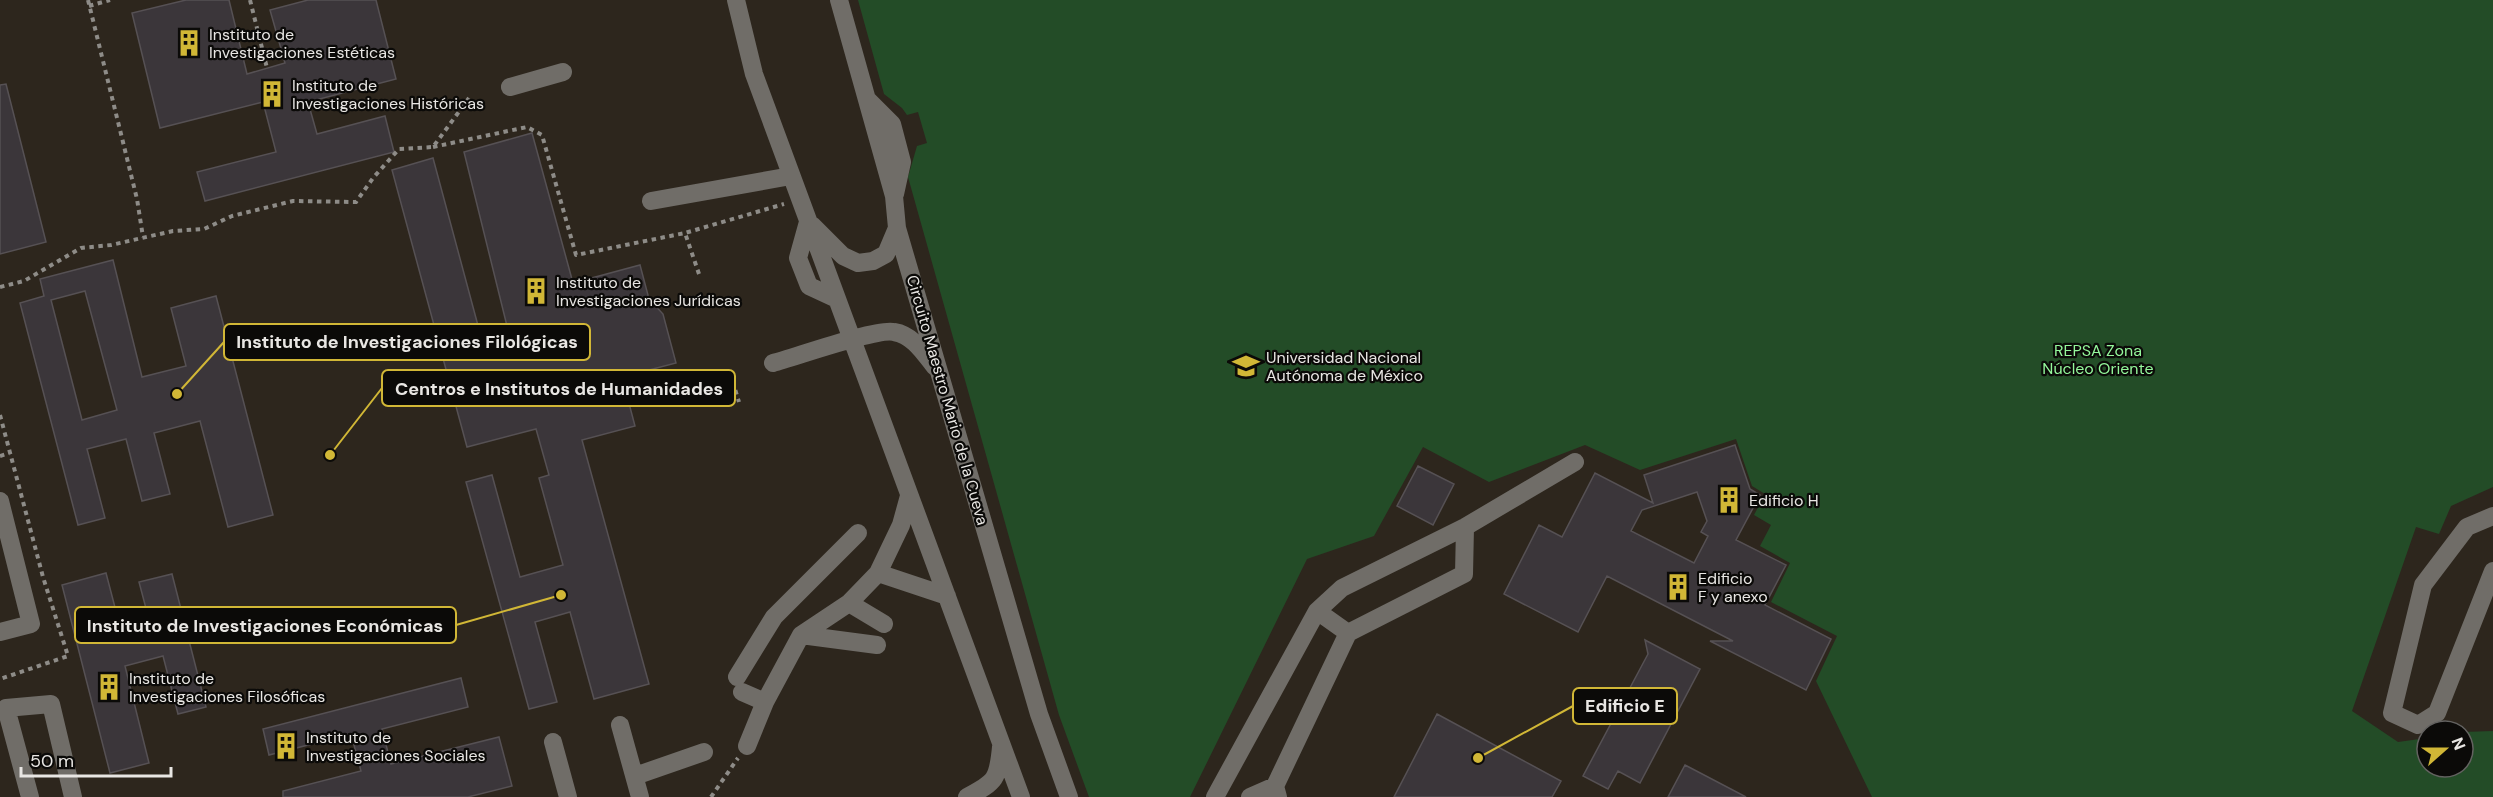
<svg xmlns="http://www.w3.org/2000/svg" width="2493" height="797" font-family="'DM Sans',sans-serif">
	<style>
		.built { fill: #2d261d; fill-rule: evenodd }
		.green { fill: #234c27 }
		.building { fill: #3b363a; stroke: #565154; stroke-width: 1.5; fill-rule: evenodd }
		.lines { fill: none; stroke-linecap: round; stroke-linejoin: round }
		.path { stroke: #8e8c88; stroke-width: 4; stroke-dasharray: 4.5 4.5; stroke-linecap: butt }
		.minor { stroke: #706d68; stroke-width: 18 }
		.labels { text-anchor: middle; stroke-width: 4.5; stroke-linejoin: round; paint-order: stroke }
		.poi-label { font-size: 16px; fill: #e8e6e3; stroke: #0b0a08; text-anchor: start }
		.park-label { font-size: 16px; fill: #94f79b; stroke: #0b0a08 }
		.street-label { font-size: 16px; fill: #e8e6e3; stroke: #0b0a08 }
		.leader { fill: none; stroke: #d1b736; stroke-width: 2 }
		.callout-dot { fill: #d1b736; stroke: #0b0a08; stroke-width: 2 }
		.callout { fill: #0b0a08; stroke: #d1b736; stroke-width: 2 }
		.callout-label { font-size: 18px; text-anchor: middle; font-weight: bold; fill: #e8e6e3 }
	</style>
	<rect width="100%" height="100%" fill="#23201c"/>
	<path class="built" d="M0,0H2493V797H0ZM2427,731H2463V767H2427Z"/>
	<path class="green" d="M858,0H2493V487L2451,506L2439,534L2416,527L2352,711L2398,742L2427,738V767H2463V732L2493,731V797H1872L1816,681L1837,636L1771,602L1790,563L1760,546L1771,525L1754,515L1765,494L1752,486L1736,439L1640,470L1585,445L1489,482L1423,447L1374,536L1307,559L1190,797H1089L1059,715L908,177L917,146L927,143L918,112L907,115L902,108L884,94Z"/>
	<path class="building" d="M186,0H229L247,74L285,63L270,10L308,0H376L396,79L308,102L317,134L385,116L394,152L205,201L197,172L276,152L263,102L160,128L132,13Z
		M6,84L46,242L0,254V85Z
		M532,133L573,283L640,265L649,299L663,314L676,363L622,377L635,426L582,440L649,684L594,699L570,612L535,622L557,702L529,709L466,482L492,475L520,577L563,565L539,478L549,475L536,429L467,447L392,170L433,158L480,333L507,326L464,152Z
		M113,260L142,377L186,366L171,308L216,296L273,515L228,527L200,421L154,433L170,494L142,501L126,439L87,449L105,518L78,525L20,303L44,296L40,279ZM85,291L117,410L82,420L51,300Z
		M1735,445L1750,489L1760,495L1736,540L1786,565L1765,605L1831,639L1806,690L1710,641H1733L1607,576L1578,632L1504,594L1539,525L1562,537L1595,473L1653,503L1644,475ZM1697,492L1707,521L1701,532L1708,536L1694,563L1631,531L1642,510Z
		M1418,466L1454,484L1433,525L1397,506Z
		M106,573L123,638L152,631L139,582L172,574L206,707L178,714L163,656L125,666L149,763L110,773L62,585Z
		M1645,640L1700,669L1640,783L1618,771L1608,789L1583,776L1648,654Z
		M461,678L468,707L382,729L391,764L499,737L512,786L468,797H283V791L361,771L351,734L269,755L263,729Z
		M1437,714L1561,781L1552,797H1394Z
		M1685,765L1746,797H1668Z"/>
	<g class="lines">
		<path class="path" d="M88,0L137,199L143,237
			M250,0L267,68
			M89,6L110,0
			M433,147L527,127L542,135L576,255L685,233
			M699,274L685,233L784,204
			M0,287L24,281L81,248L111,245L173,231L204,229L232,216L293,201L356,202L373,178L399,149L433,147L469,98
			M730,373L739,402
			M0,415L43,577L68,656L0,679
			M0,456L10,453
			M711,797L738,758"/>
		<path class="minor" d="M736,0L754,74L1021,797
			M839,0L894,196L897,228L1039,714L1069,797
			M510,87L563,72
			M867,99L892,124L902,162L895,194
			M651,201L791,176
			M808,222L798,258L809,286L837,299
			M812,225L843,256L858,263L873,261L886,254L897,228
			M773,363C796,357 876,328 894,332C913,335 924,353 935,367
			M0,501L31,624L0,632
			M2493,516L2467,527L2423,585L2392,713L2418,725L2437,713L2493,571
			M878,573L947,596
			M849,603L884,624
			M1317,611L1348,633
			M801,635L877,645
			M737,677L774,617L858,533
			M742,692L765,702
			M620,725L640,797
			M553,742L568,797
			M747,746L765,702L801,635L849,603L878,573L901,525L909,496
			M635,776L704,752
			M30,797L6,708L51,704L73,797
			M967,797C996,782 998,779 1001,747
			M1215,797L1317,611L1342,588L1465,527L1575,462
			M1250,797L1275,786
			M1278,797L1275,786L1348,633L1464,574L1465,527"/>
	</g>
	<defs>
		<symbol id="building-bare" viewBox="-9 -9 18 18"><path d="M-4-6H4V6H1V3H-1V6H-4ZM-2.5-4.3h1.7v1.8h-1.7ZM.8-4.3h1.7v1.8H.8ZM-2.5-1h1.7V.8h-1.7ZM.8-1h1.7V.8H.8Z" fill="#d1b736" stroke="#0b0a08" stroke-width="2.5" paint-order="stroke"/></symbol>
		<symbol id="university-bare" viewBox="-9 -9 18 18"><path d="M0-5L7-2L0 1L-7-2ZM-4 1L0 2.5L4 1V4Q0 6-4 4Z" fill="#d1b736" stroke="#0b0a08" stroke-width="2.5" paint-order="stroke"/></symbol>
	</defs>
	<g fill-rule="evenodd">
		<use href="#building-bare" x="170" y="24" width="38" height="38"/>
		<use href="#building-bare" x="253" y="75" width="38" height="38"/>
		<use href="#building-bare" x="517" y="272" width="38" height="38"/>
		<use href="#university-bare" x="1227" y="347" width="38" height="38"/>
		<use href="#building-bare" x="1710" y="481" width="38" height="38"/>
		<use href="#building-bare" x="1659" y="568" width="38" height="38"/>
		<use href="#building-bare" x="90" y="668" width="38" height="38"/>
		<use href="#building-bare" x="267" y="727" width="38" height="38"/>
	</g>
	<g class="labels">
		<g class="poi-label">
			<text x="209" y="40">Instituto de<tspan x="209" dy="18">Investigaciones Estéticas</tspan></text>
			<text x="292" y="91">Instituto de<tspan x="292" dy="18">Investigaciones Históricas</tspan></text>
			<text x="556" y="288">Instituto de<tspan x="556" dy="18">Investigaciones Jurídicas</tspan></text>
			<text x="1266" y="363">Universidad Nacional<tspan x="1266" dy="18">Autónoma de México</tspan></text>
			<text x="1749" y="506">Edificio H</text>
			<text x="1698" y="584">Edificio<tspan x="1698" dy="18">F y anexo</tspan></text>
			<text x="129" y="684">Instituto de<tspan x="129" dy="18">Investigaciones Filosóficas</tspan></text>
			<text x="306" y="743">Instituto de<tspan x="306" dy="18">Investigaciones Sociales</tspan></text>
		</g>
		<g class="park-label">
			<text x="2098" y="356">REPSA Zona<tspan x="2098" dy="18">Núcleo Oriente</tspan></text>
		</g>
		<g class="street-label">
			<text transform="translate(948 400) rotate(74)" y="6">Circuito Maestro Mario de la Cueva</text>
		</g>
	</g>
	<path class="leader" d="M177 394L224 342M330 455L382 388M561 595L456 625M1478 758L1573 706"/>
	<g class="callout-dot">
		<circle cx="177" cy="394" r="6"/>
		<circle cx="330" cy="455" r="6"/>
		<circle cx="561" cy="595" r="6"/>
		<circle cx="1478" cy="758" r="6"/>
	</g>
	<g class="callout">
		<rect x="224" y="324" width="366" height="36" rx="6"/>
		<rect x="382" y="370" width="353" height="36" rx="6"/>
		<rect x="75" y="607" width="381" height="36" rx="6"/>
		<rect x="1573" y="688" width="104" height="36" rx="6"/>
	</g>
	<g class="callout-label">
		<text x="407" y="348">Instituto de Investigaciones Filológicas</text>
		<text x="559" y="395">Centros e Institutos de Humanidades</text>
		<text x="265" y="632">Instituto de Investigaciones Económicas</text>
		<text x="1625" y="712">Edificio E</text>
	</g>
	<g transform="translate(2445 749) rotate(69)"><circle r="28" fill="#0b0a08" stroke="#636260" stroke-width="1.5"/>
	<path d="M0-4.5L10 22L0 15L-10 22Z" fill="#d1b736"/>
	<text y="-9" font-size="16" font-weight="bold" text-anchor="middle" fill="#e8e6e3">N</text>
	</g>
	<path d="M21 767v9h150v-9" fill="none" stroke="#e8e6e3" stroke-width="3"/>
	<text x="30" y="767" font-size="18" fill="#e8e6e3" stroke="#0b0a08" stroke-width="4.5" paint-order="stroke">50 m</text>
</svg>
